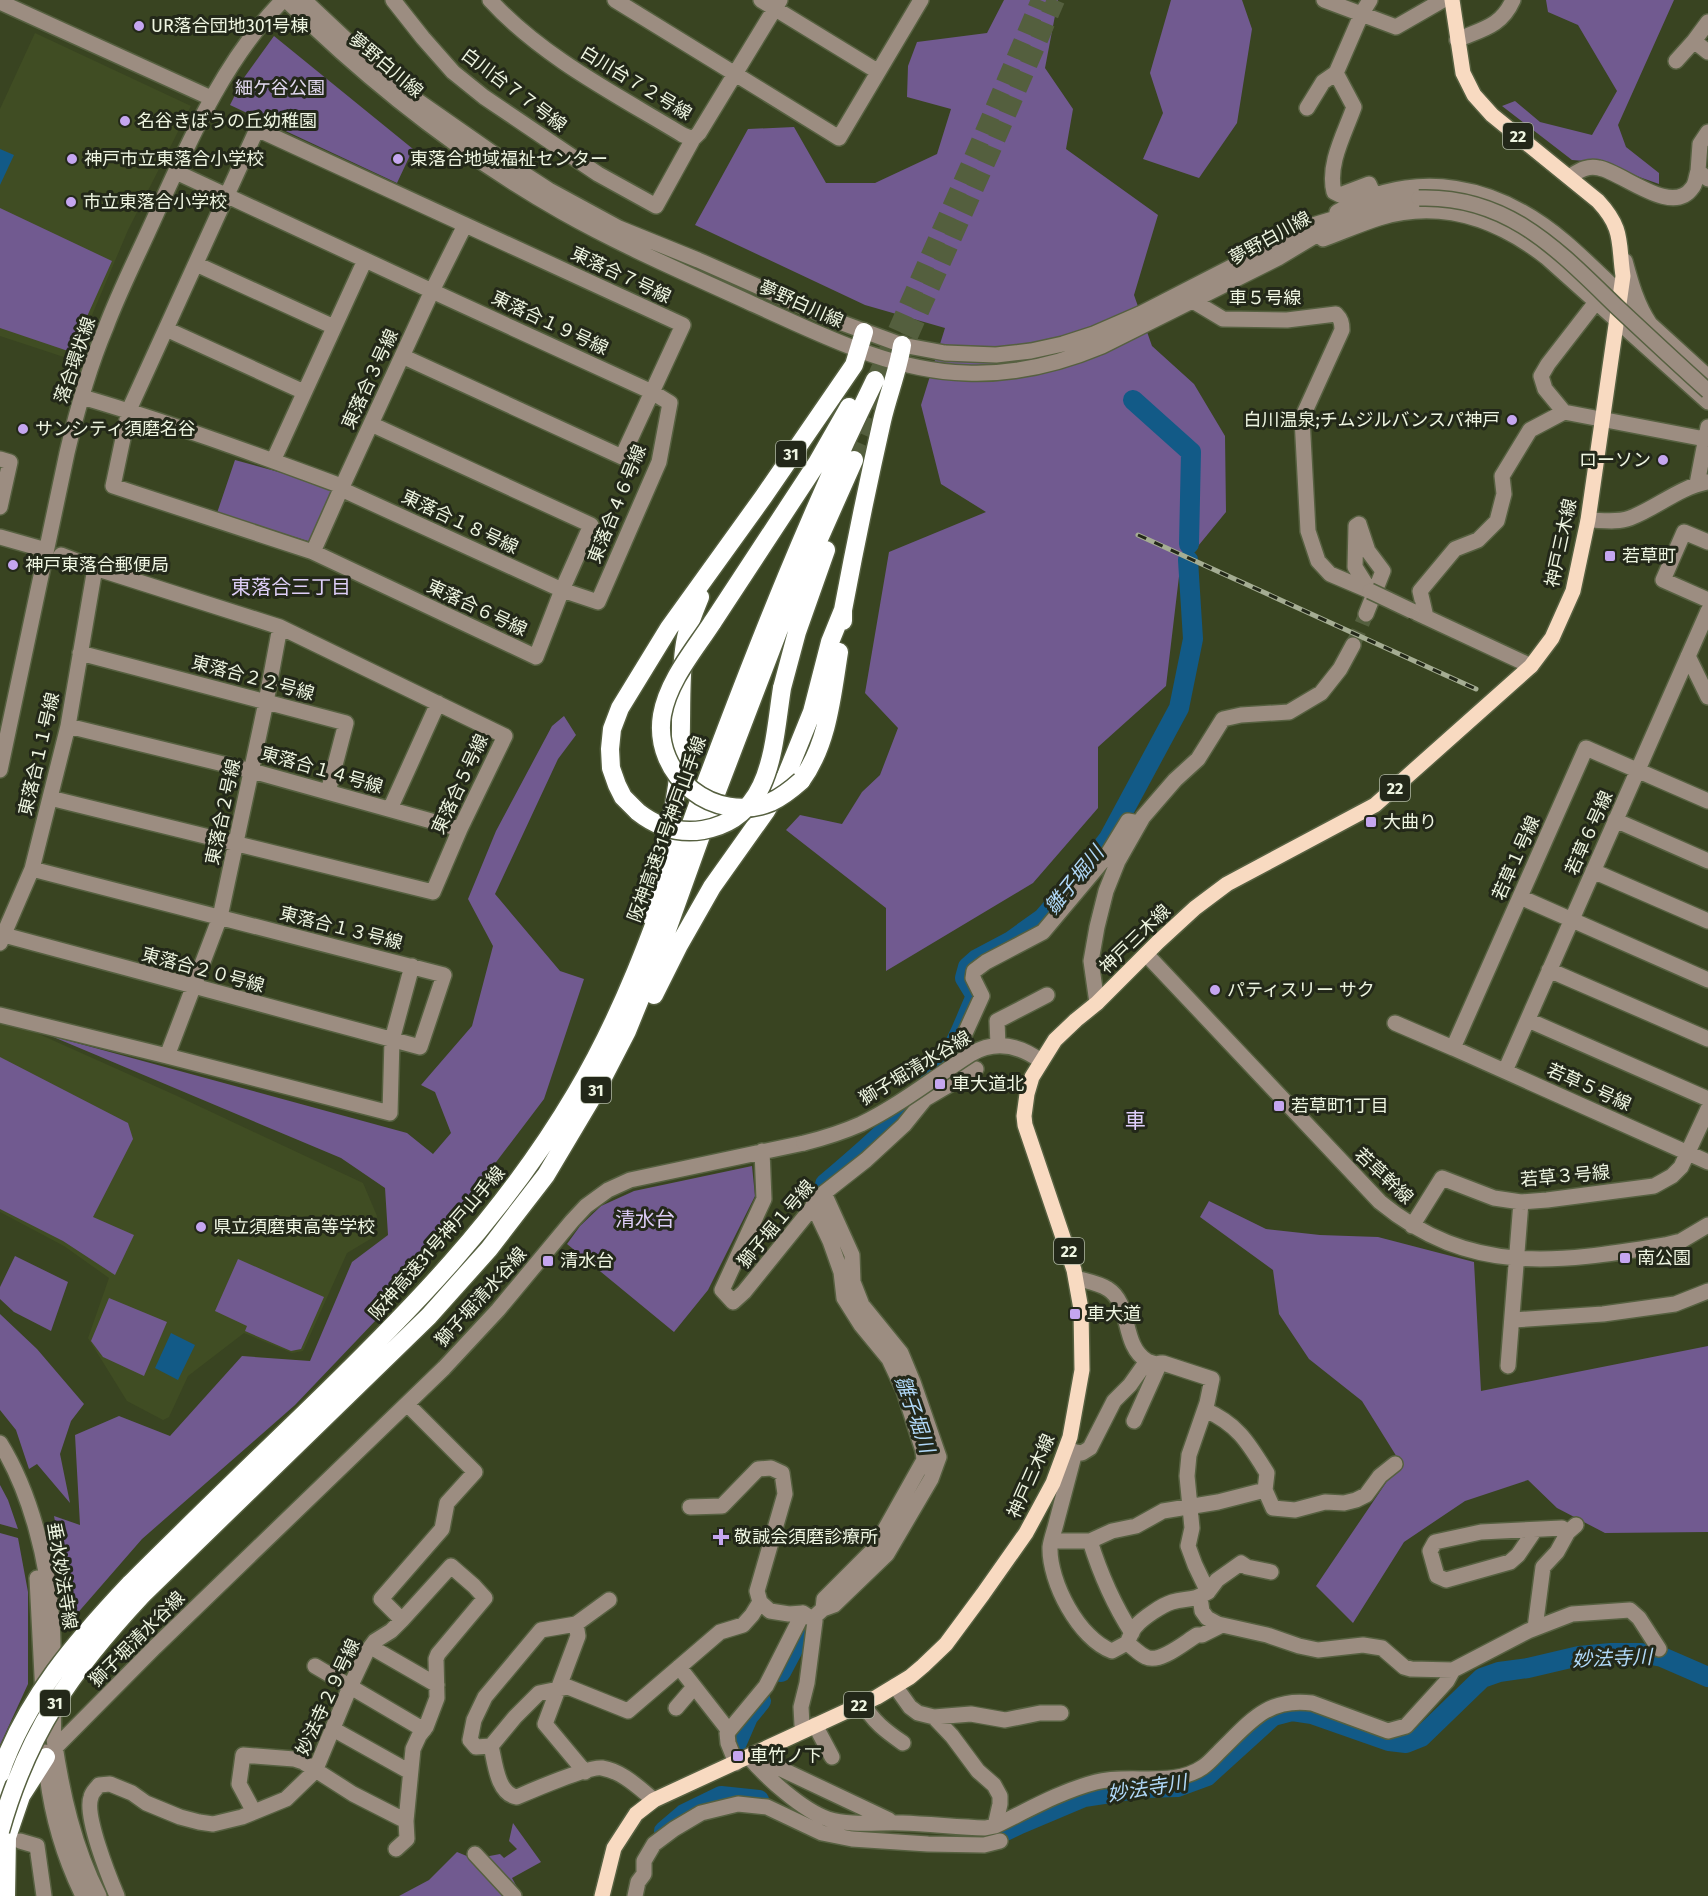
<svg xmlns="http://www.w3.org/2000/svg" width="1708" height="1896" font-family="'Fira Sans','Noto Sans JP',sans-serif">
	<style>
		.built { fill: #404d23 }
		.green { fill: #715a90 }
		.water { fill: #125a87 }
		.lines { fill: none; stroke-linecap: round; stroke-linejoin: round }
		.river { stroke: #125a87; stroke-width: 20 }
		.minor-tunnel { stroke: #545f3e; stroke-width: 15; stroke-dasharray: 15 8; stroke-linecap: butt }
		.highway-tunnel { stroke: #545f3e; stroke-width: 18; stroke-dasharray: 18 9; stroke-linecap: butt }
		.minor-casing { stroke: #566040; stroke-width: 18 }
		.major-casing { stroke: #566040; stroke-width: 18 }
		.highway-casing { stroke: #566040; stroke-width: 21 }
		.minor { stroke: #9c8d81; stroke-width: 15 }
		.major { stroke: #f8dac1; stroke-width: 15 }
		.highway { stroke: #fff; stroke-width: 18 }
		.rail-casing { stroke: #a5ad93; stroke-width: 5 }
		.rail { stroke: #232819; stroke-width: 3; stroke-dasharray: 9; stroke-linecap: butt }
		.minor-bridge-casing { stroke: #566040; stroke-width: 18; stroke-linecap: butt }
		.highway-bridge-casing { stroke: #566040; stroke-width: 21; stroke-linecap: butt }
		.minor-bridge { stroke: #9c8d81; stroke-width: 15 }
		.highway-bridge { stroke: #fff; stroke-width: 18 }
		.poi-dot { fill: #c5a6f0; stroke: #232819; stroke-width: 2 }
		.labels { text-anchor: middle; stroke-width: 6; stroke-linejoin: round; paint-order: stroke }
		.shield { fill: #232819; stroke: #b1b8a5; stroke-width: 1.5 }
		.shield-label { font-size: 16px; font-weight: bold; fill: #eef5e1 }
		.poi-label { font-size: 18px; fill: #eef5e1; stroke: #232819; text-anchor: start }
		.street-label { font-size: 18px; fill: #eef5e1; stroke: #232819 }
		.park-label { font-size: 18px; fill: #e2d9ef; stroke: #232819 }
		.neighbourhood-label { font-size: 20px; fill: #decef8; stroke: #232819 }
		.water-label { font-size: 20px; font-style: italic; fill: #b0d8f8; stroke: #232819 }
		.quarter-label { font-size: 21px; fill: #decef8; stroke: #232819 }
	</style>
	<rect width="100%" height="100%" fill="#394421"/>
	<path class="built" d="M35,33L191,106L128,230L73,360L0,336V109Z
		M0,1020L12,1022L175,1095L363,1183L377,1216L372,1238L347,1253L303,1351L292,1353L244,1333L188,1376L169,1417L163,1420L127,1401L88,1338L109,1278L64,1246L0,1212Z"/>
	<path class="green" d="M1004,0H1058L1045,68L1073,109L1066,149L1158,215L1134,295L1152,346L1194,384L1225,436L1226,512L1180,568L1166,686L1098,747V808L1033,883L886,971V908L786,830L800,815L842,824L862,792L880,775L898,728L865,693L889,552L986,512L941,484L921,405L945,328L865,305L695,225L748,129L794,127L826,183H875L937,154L951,109L907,97L908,66L917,42L987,33Z
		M1171,0H1242L1252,29L1237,123L1199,178L1143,159L1163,113L1150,73Z
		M1546,0H1674L1618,125L1626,147L1659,173V184L1597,162L1572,160L1502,106L1515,101L1540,122L1592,135L1617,91L1578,25L1548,12Z
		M274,36L413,149L397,183L230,105L243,79Z
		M0,208L112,261L71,352L0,328Z
		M235,460L286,474L333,490L311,542L217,513Z
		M564,716L576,735L558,759L495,894L560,971L584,979L544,1099L377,1319L295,1405L142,1539L75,1616L71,1607L54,1516L80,1525L75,1435L119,1416L170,1436L242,1356L310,1361L352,1262L388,1235L385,1188L341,1158L51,1036L407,1133L433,1154L451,1133L435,1092L421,1085L472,1026L493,946L468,899L496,831L552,726Z
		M0,1057L128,1123L133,1139L93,1217L134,1235L115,1275L63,1241L0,1209Z
		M752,1166L755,1196L708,1290L674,1332L567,1244L580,1226L601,1206L634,1191Z
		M1209,1201L1266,1229L1320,1235L1378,1237L1474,1262L1481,1391L1708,1346V1532L1605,1533L1557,1508L1528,1480L1465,1501L1404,1542L1353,1623L1316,1586L1400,1462L1362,1401L1309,1359L1279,1314L1273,1270L1200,1217Z
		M15,1256L68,1282L51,1331L14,1312L0,1299V1287Z
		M238,1259L324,1297L301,1349L291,1351L245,1331L247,1326L215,1311Z
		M109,1298L167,1322L144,1376L103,1357L91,1341Z
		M0,1314L37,1349L84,1404L71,1421L60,1454L70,1503L37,1464L29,1469L16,1430L0,1410Z
		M0,1485L8,1500L18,1529L0,1524Z
		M0,1533L18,1538L28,1592V1684L0,1745Z
		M513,1823L541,1862L512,1878L522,1896H399L429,1880L457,1852L474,1859L500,1854L504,1858L517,1849L509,1841Z"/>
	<path class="water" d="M0,149L14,155L0,185Z
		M171,1333L195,1345L178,1380L155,1368Z"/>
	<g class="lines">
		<path class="river" d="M1133,400L1191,452L1189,544
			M825,1184C871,1145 917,1106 949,1054C960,1037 967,1015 976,996L965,978L968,967L977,959L1011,941L1043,918L1083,872L1109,838L1179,708L1193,639L1188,560
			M829,1224L850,1272L851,1283
			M781,1672L808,1621
			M735,1747L748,1717L761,1701
			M664,1831L684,1814L721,1796L759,1800
			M974,1838H991L1020,1824L1084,1797L1143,1788L1177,1787L1207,1776L1273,1716L1292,1711L1312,1714L1389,1741L1406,1743L1421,1737L1482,1678L1499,1672L1528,1668L1579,1656L1611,1653H1641L1662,1657L1708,1677"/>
		<path class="minor-tunnel" d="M1353,645L1366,614"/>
		<path class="highway-tunnel" d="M898,361L991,152L1056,0
			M875,380L978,146L1040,0
			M854,460L884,392"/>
		<defs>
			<path id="minor" d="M286,0C369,82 460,154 562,212C624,247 690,275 755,305C822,335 891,371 966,373C1014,375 1059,364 1102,346L1278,258L1333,225
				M304,0L370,62L415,99L501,159L549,190L619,228L698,260L834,320L902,345L945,353L996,355L1031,351L1063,344L1094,334L1140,314L1313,225L1386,203L1419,198
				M393,0L423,38L453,72L484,97L598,174L656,206L693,139
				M490,0C542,57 617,95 683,135L693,139L699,133L780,0
				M615,0L839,138L921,0
				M761,0L877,71
				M1324,0L1396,27L1443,0
				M1370,0L1362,13L1336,73L1354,107C1345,133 1327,164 1334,192L1340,195L1369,184L1374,195
				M0,2L211,98
				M1708,22L1694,41L1708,52
				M1457,40C1482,29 1501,27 1513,0
				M1676,61L1694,41
				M1307,108L1323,82L1336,73
				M1708,132L1700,144L1698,171L1708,179
				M1569,177C1579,171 1587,165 1599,168C1622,172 1672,217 1692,188C1696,184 1696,176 1698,171
				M1337,212C1417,167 1497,184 1565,242C1592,265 1616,291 1643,314
				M1323,239C1342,232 1360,224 1379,218C1442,199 1497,219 1546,257L1708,402
				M1625,261C1631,283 1637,305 1650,324L1708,377
				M196,264L334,327
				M1193,301L1223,319L1287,320L1336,314C1341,319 1342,323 1342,330L1302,418L1308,531L1318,561L1330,574L1370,591L1355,567L1356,526L1359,524L1368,551L1383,571L1366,614
				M1596,302L1548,364L1541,376L1545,389L1564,412L1705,439
				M166,329L304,392
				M82,397C168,422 252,453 336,484L341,489L432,291L176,172
				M371,424L591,525L562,590L536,657L313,552L113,486L129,410L257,129L683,325L622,457L402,356
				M0,459L10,462L0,507
				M273,461L365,260
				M1697,484L1708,427
				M1588,520C1601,520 1617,523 1630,518C1657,508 1679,487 1708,482
				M0,537L46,550
				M1708,542L1684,532L1663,580L1708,600
				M313,552L341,489L562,590L598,602L659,462L670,403L652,392L432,291L465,225
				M1417,613L1531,666
				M1426,617L1420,591L1455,549L1478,540L1497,521L1504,494L1502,476L1530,430L1564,412
				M80,653L346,723L328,792
				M1688,656L1708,697
				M68,726L252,771L460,829
				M0,770L67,453C77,410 89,367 106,327C121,287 141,249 158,210C192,135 225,59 283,0
				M50,798L433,892L460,829L505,736L280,627
				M390,809L438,703
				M1615,820L1708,861
				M1593,871L1708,921
				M1520,897L1708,980
				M4,935L420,1047L444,975L32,869
				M0,943L32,869L68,726L95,568
				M1146,954L1380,1202C1470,1276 1557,1263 1665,1245L1681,1241L1708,1225
				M1549,970L1708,1039
				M1097,1003L1091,961L1097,927L1106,891L1118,861L1143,817L1175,780L1198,759L1223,719L1241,715L1289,712L1321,693L1340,669L1353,645
				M0,1015L167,1056L220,917L266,702L280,627L95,568L61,555
				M1528,1020L1708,1099
				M1395,1023L1453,1048L1586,748L1708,801
				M963,1042L962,1040L982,996L973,978L974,971L986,962L1043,932L1106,857L1128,821L1139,823
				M998,1045L997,1021L1047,995
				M1453,1048L1708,1162
				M971,1054C995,1040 1019,1045 1041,1061
				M167,1056L390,1113L392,1040L412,966
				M1505,1071L1708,611
				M762,1151L764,1199L722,1290L733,1302L744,1292L824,1193L866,1160L904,1125L925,1099L976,1069
				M1412,1226L1442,1178L1494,1198L1521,1202L1547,1200L1654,1186L1672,1176L1681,1167L1708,1109
				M1513,1320L1603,1314L1675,1304L1708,1291
				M1508,1366L1521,1202
				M1134,1421L1160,1363
				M0,1443C31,1493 48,1562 52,1621C54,1649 53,1679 53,1707C54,1718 53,1729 54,1739C62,1794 74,1847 99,1896
				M1067,1448L1075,1452L1082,1453L1090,1448L1114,1401L1130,1385L1147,1361C1121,1345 1132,1304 1108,1289C1099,1283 1086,1281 1076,1278
				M1075,1452C1069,1475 1063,1498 1057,1520C1055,1529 1051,1539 1050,1547C1049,1582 1079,1639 1112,1651L1127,1643C1133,1647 1139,1654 1146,1657C1160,1664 1185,1642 1197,1635H1202L1222,1625
				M1265,1490L1273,1508L1295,1510L1325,1502L1344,1503L1356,1500L1366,1495L1380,1476L1395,1464
				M690,1507L722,1506L758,1469L771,1468L782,1473L785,1494L757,1591L760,1602L770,1611L789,1614L803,1613L815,1621L807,1683L801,1707L802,1725L805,1730
				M1535,1530L1518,1555L1510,1562L1446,1580L1437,1576L1430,1551L1435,1542L1481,1532L1562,1528L1568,1532
				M1052,1541H1090L1112,1531L1136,1526L1163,1511L1218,1502L1265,1490L1267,1473C1249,1444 1238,1424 1205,1410
				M1090,1541C1100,1573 1114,1605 1132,1633
				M37,1578L43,1695
				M1208,1592L1217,1580L1241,1563L1247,1567L1271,1572
				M1200,1597L1202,1611L1207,1618L1218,1624L1267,1635L1299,1646L1318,1650L1363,1645L1382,1648L1404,1667L1411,1669L1453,1670L1528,1631L1572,1614L1630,1610L1639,1618L1659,1649
				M609,1600L576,1624L541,1630L485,1697L474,1720L470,1740L476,1747L491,1746L515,1717L539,1693L568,1687L628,1711L720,1632L743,1625L752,1615L760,1602
				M823,1609L834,1605L887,1554L931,1479L939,1457L913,1382L901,1353L862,1305L853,1282L852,1255L824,1193
				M812,1619L823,1609L824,1599L874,1549L924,1460L923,1451L904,1391L889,1359L861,1325L844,1298L841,1272L830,1241L813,1205
				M402,1620L381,1599L442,1529L447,1503L475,1472L407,1404
				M576,1624L578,1636L545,1724L585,1772
				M1535,1628L1543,1567L1557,1552L1568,1532L1576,1525
				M1127,1643C1130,1637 1132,1630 1136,1626C1143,1618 1162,1605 1172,1602C1186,1598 1193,1601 1208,1592L1195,1565L1188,1546L1192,1528L1187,1476L1189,1455L1207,1403L1212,1379L1163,1363L1156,1364L1147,1361
				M371,1647L437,1685
				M315,1666L424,1730
				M679,1667L729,1731
				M895,1686L910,1707L918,1713L934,1717L971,1714L1005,1720L1040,1713H1061
				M863,1703C872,1721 887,1732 903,1743
				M676,1708L694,1687
				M934,1717L952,1736L978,1771L994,1785L1000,1796V1804L995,1826
				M815,1725L832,1757
				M333,1729L410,1772
				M491,1746C495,1762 497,1794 517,1797C533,1790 589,1766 602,1768C622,1771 639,1788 654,1800
				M45,1752C48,1802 61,1851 83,1896
				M755,1754L762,1760L889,1820
				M46,1757L155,1647L444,1368L498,1310L572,1221L586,1206L608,1190L630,1180L804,1143
				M749,1757C767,1778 802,1810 828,1819C849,1826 880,1822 902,1823C930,1824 957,1827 985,1828L995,1826C1028,1810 1061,1791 1096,1782C1130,1773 1173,1788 1203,1767C1209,1763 1215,1756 1220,1751C1249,1723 1267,1697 1312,1703L1388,1731L1406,1726L1447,1681L1453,1670
				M736,1763L728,1743L727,1733L766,1686L803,1613
				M20,1841L37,1846L44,1896
				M396,1849L407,1839L406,1821
				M475,1854L514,1896
				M117,1896C109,1877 84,1815 91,1797C92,1792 96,1789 99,1785L110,1784L132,1793L146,1803L180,1817L199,1822L213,1824L242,1817L286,1799L315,1771L350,1687L366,1653L375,1641L391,1631L402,1620L451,1566L474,1586L485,1598L438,1654L436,1659L437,1698L426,1727L419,1736L413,1749L406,1821L353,1794L303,1762L294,1759L243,1755L239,1784L254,1812
				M635,1896L638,1882L644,1874V1861L654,1844L674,1829L701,1813L738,1804L767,1807L822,1833L852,1839L928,1844L984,1845L1000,1841"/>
			<path id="major" d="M602,1896L614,1848L636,1814L654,1800L877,1697L910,1677L923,1666L946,1644L983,1594L1026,1533L1053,1483L1070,1437L1082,1370L1081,1309L1074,1270L1025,1125L1024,1116L1027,1094L1032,1077L1055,1040L1076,1020L1097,1003L1158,942L1195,908L1227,884L1375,805L1531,666L1552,638L1573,591L1588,520L1623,276C1618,242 1624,229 1598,201L1492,115L1474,95L1463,73L1452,0"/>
			<path id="highway" d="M843,621V610C855,546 868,483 882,421C888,395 898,371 902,345
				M712,623L817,463L849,407
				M782,688L797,632L826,550
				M801,781C828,744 832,696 839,652
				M638,812L623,797L617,785L611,768L610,749L612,729L620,708L669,628L764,496L854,365L864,332
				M647,914C661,866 674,819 679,769C683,730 679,689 684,650C686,631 693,614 700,597
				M654,995L679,945L712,887L766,811L786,776L812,712L830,642L843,610
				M130,1584C188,1526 247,1469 306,1412C409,1312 503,1217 576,1093C635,994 667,887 707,780C758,644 811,510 875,380
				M142,1595L429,1316L489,1249L546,1175L596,1091L627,1031L658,955L717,791L779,629L854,460
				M0,1796L11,1781L19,1775
				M6,1896L7,1837L21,1796L46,1757"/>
		</defs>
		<use href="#minor" class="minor-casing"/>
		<use href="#major" class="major-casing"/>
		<use href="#highway" class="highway-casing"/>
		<use href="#minor" class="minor"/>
		<use href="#major" class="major"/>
		<use href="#highway" class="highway"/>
		<defs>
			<path id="rail" d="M1138,535L1476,689"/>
		</defs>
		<use href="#rail" class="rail-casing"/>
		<use href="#rail" class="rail"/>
		<defs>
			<path id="minor-bridge" d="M1419,198C1508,195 1558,250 1617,307C1647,335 1677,363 1708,391
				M1370,591L1412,611
				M804,1143C824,1138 843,1132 861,1124C900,1105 935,1077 971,1054"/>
			<path id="highway-bridge" d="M712,623C693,652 668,681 662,715C652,776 715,825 771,802C782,797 792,789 801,781
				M638,812C657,827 678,834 703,830C773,818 773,745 782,688
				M0,1774C25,1700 77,1640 130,1584
				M0,1831C28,1731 72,1670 142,1595"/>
		</defs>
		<use href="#minor-bridge" class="minor-bridge-casing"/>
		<use href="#highway-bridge" class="highway-bridge-casing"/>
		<use href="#minor-bridge" class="minor-bridge"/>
		<use href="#highway-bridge" class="highway-bridge"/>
	</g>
	<g class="poi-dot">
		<circle cx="139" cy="26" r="6"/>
		<circle cx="125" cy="121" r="6"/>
		<circle cx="72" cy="159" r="6"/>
		<circle cx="398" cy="159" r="6"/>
		<circle cx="71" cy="202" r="6"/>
		<circle cx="1512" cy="420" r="6"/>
		<circle cx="23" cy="429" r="6"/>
		<circle cx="1663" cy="460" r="6"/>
		<rect x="1604" y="550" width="12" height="12" rx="3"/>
		<circle cx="13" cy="565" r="6"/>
		<rect x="1365" y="816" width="12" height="12" rx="3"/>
		<circle cx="1215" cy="990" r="6"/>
		<rect x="934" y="1078" width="12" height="12" rx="3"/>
		<rect x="1273" y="1100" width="12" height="12" rx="3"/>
		<circle cx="201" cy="1227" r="6"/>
		<rect x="1619" y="1252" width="12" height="12" rx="3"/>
		<rect x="542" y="1255" width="12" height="12" rx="3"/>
		<rect x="1069" y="1308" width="12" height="12" rx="3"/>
		<path d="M718 1528h6v6h6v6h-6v6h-6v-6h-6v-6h6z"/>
		<rect x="732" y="1750" width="12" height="12" rx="3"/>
	</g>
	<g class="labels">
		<g class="shield">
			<rect x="1503" y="123" width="30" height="26" rx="4.5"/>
			<rect x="776" y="441" width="30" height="26" rx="4.5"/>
			<rect x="1380" y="775" width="30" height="26" rx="4.5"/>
			<rect x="581" y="1077" width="30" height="26" rx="4.5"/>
			<rect x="1054" y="1238" width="30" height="26" rx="4.5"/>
			<rect x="40" y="1690" width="30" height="26" rx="4.5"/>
			<rect x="844" y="1692" width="30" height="26" rx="4.5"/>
		</g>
		<g class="shield-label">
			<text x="1518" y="142">22</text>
			<text x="791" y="460">31</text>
			<text x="1395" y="794">22</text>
			<text x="596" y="1096">31</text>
			<text x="1069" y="1257">22</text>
			<text x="55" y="1709">31</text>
			<text x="859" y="1711">22</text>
		</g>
		<g class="poi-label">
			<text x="151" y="32">UR落合団地301号棟</text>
			<text x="137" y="127">名谷きぼうの丘幼稚園</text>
			<text x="84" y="165">神戸市立東落合小学校</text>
			<text x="410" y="165">東落合地域福祉センター</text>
			<text x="83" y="208">市立東落合小学校</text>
			<text x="1500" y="426" text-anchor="end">白川温泉;チムジルバンスパ神戸</text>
			<text x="35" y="435">サンシティ須磨名谷</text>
			<text x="1651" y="466" text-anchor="end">ローソン</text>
			<text x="1622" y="562">若草町</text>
			<text x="25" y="571">神戸東落合郵便局</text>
			<text x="1383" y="828">大曲り</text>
			<text x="1227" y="996">パティスリー サク</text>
			<text x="952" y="1090">車大道北</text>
			<text x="1291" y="1112">若草町1丁目</text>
			<text x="213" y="1233">県立須磨東高等学校</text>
			<text x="1637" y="1264">南公園</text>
			<text x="560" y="1267">清水台</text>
			<text x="1087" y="1320">車大道</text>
			<text x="734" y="1543">敬誠会須磨診療所</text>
			<text x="750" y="1762">車竹ノ下</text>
		</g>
		<g class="street-label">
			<text transform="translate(386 65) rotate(40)" y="6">夢野白川線</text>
			<text transform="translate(636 83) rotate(31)" y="6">白川台７２号線</text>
			<text transform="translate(514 90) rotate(37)" y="6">白川台７７号線</text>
			<text transform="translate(1270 238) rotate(-29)" y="6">夢野白川線</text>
			<text transform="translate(621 275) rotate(25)" y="6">東落合７号線</text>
			<text x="1265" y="304">車５号線</text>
			<text transform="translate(801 304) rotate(24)" y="6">夢野白川線</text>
			<text transform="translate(550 323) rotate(25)" y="6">東落合１９号線</text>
			<text transform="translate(75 360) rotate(-71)" y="6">落合環状線</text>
			<text transform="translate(370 379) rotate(-65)" y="6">東落合３号線</text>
			<text transform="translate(617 504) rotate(-68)" y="6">東落合４６号線</text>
			<text transform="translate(460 522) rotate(25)" y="6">東落合１８号線</text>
			<text transform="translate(1561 543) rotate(-78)" y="6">神戸三木線</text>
			<text transform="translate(477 608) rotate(25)" y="6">東落合６号線</text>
			<text transform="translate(253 678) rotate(15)" y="6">東落合２２号線</text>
			<text transform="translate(39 754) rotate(-77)" y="6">東落合１１号線</text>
			<text transform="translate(322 770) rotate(16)" y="6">東落合１４号線</text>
			<text transform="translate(460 784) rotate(-65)" y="6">東落合５号線</text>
			<text transform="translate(223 812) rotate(-78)" y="6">東落合２号線</text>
			<text transform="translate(667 829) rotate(-70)" y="6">阪神高速31号神戸山手線</text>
			<text transform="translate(1589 833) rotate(-66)" y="6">若草６号線</text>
			<text transform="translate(1516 858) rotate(-66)" y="6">若草１号線</text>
			<text transform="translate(341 928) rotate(14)" y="6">東落合１３号線</text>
			<text transform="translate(1135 939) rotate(-44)" y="6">神戸三木線</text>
			<text transform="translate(203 970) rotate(15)" y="6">東落合２０号線</text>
			<text transform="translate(915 1068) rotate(-31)" y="6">獅子堀清水谷線</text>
			<text transform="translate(1589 1087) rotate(24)" y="6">若草５号線</text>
			<text transform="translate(1384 1176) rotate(43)" y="6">若草幹線</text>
			<text transform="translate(1565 1176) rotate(-5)" y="6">若草３号線</text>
			<text transform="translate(776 1224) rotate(-50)" y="6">獅子堀１号線</text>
			<text transform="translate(437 1243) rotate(-49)" y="6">阪神高速31号神戸山手線</text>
			<text transform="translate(481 1297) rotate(-48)" y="6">獅子堀清水谷線</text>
			<text transform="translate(1031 1476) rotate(-66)" y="6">神戸三木線</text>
			<text transform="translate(62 1576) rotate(81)" y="6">垂水妙法寺線</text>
			<text transform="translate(137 1639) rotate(-45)" y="6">獅子堀清水谷線</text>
			<text transform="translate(328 1697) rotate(-65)" y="6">妙法寺２９号線</text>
		</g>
		<g class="park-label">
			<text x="280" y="94">細ケ谷公園</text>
		</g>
		<g class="neighbourhood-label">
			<text x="291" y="594">東落合三丁目</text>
			<text x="645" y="1226">清水台</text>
		</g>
		<g class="water-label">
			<text transform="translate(1074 880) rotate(-51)" y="7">雛子堀川</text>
			<text transform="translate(915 1414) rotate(71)" y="7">雛子堀川</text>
			<text transform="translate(1612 1658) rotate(-2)" y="7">妙法寺川</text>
			<text transform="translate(1147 1788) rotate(-9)" y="7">妙法寺川</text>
		</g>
		<g class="quarter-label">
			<text x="1135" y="1128">車</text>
		</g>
	</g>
</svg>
